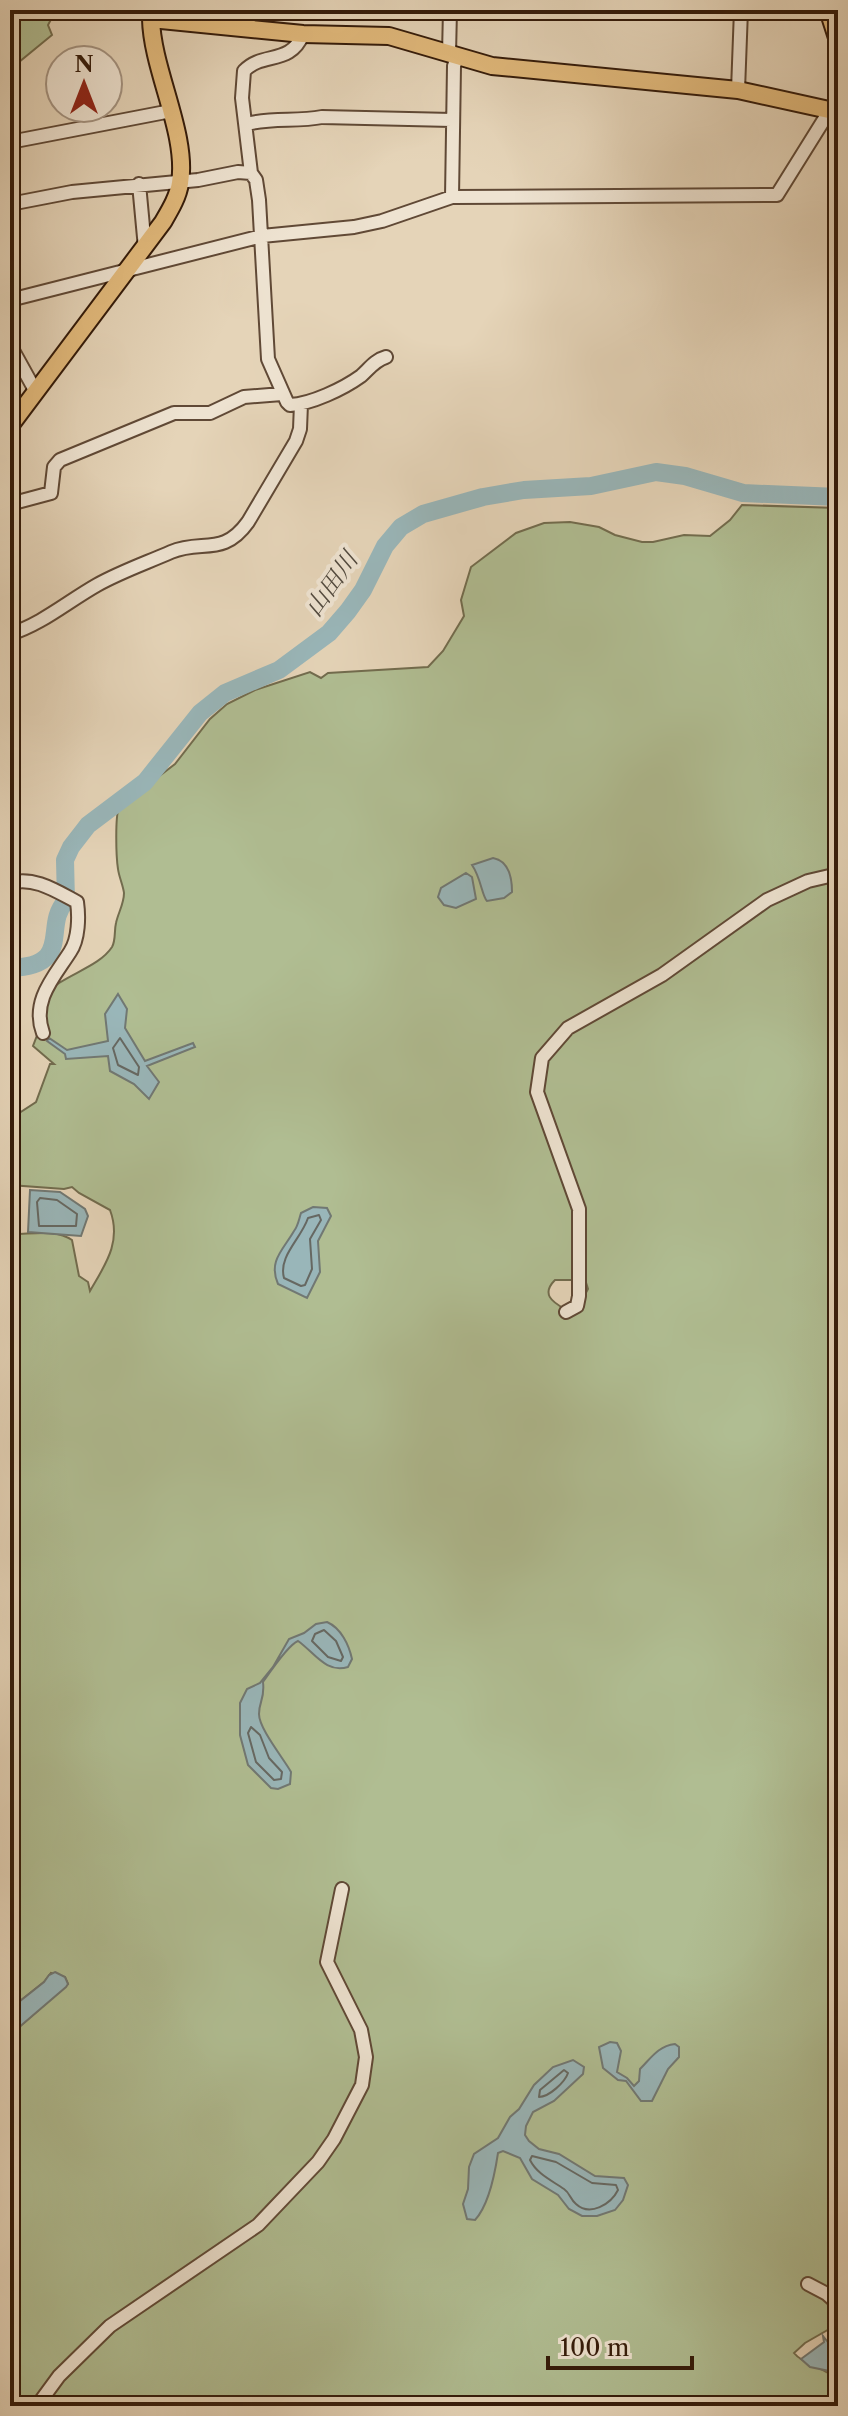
<svg xmlns="http://www.w3.org/2000/svg" width="848" height="2416" font-family="'Libre Caslon Text','Noto Serif JP',serif">
<rect width="100%" height="100%" fill="#e5d4b8"/>
<filter id="stains"><feTurbulence type="fractalNoise" baseFrequency=".0025" numOctaves="4"/><feColorMatrix values="0 0 0 0 .2 0 0 0 0 .09 0 0 0 0 .02 0 0 0 .5 -.17"/></filter>
<radialGradient id="worn" r=".72"><stop offset=".6" stop-color="#630" stop-opacity="0"/><stop offset="1" stop-color="#630" stop-opacity=".3"/></radialGradient>
<path fill="#b0bd92" stroke="#726c4e" stroke-width="2" d="M10,10H56L48,25L52,35L19,62L10,64Z
M742,505L838,508V872C818,878 799,881 780,890C732,913 694,952 649,979C619,998 572,1014 551,1041C542,1051 535,1065 534,1079C531,1117 559,1154 571,1189C580,1218 577,1249 577,1280H555C541,1294 552,1302 565,1309V1314L572,1313L579,1306L588,1289L582,1270L580,1207L574,1184L540,1095V1074L547,1059L561,1040L585,1021L663,976L768,902L808,884L838,876V2300L813,2285L811,2289L836,2306L838,2324L805,2343L794,2353C804,2366 831,2369 834,2380C836,2388 833,2398 834,2406H10V2035L68,1984L65,1977L51,1973L44,1982L10,2009V1962L15,1954L17,1941L10,1937V1234C28,1235 55,1228 72,1240L79,1276L88,1282L90,1291C105,1265 122,1242 110,1210L79,1193L72,1187L64,1189L10,1185V1119L36,1102L50,1064H54L33,1046L38,1033L44,1030C22,979 92,978 112,947C116,940 114,931 116,923C118,913 124,904 124,893C123,885 119,877 118,869C116,856 115,817 119,807L175,764L210,719L227,704L255,690L310,672L321,678L328,673L428,667L443,651L464,616L461,600L471,567L516,533L544,523L570,522L599,527L615,535L642,542H653L684,535L710,536L730,520Z"/>
<path fill="#99b6b9" stroke="#717873" stroke-width="2" d="M493,858C509,861 512,878 512,892L504,898L487,901C482,896 481,878 472,865Z
M466,873L472,877L476,899L456,908L444,905L438,897L441,888Z
M118,994L127,1009L125,1028L145,1061L193,1043L195,1047L147,1066L159,1082L149,1099L134,1084L110,1071L108,1056L66,1059L65,1054L47,1041L49,1038L67,1050L108,1041L105,1014Z
M30,1190L60,1192L85,1209L88,1216L81,1236L28,1232Z
M313,1207L327,1208L331,1216L318,1241L320,1272L307,1298L278,1284C268,1261 283,1250 294,1231C298,1226 299,1219 301,1213Z
M327,1622C341,1628 349,1645 352,1659L348,1667C326,1674 314,1652 298,1641C288,1645 270,1672 263,1682C265,1699 259,1701 259,1714C259,1729 284,1759 291,1772L290,1784L278,1789L271,1788L248,1765L240,1735V1703L247,1689L260,1683L273,1667L289,1639L304,1633L316,1624Z
M55,1972L65,1977L68,1984L66,1987L10,2035V2009L44,1982L49,1975Z
M610,2042L617,2043L621,2051L617,2072L627,2078L634,2086L639,2081L640,2069C651,2058 658,2046 675,2044L679,2047V2057L668,2069L652,2101H641L626,2081L618,2080L603,2068L599,2047Z
M573,2060L584,2067L583,2074L554,2101L533,2112L526,2126L525,2135L529,2141L539,2149L559,2154L595,2176L624,2178L628,2185L623,2200L615,2210L597,2216H582L569,2209L558,2195L532,2179L520,2158L503,2151L498,2153C495,2173 489,2205 475,2220L467,2219L463,2204L468,2189L469,2167L474,2154L498,2138L510,2117L519,2109L534,2085L553,2067Z
M823,2336L827,2341L834,2336L838,2341V2406H834L835,2381L829,2371L810,2367L801,2359L824,2342Z"/>
<g fill="none" stroke-linecap="round" stroke-linejoin="round">
<path stroke="#666862" stroke-width="2" d="M120,1038L139,1067L138,1075L118,1065L113,1048Z
M40,1198L57,1200L77,1214L76,1226H39L37,1202Z
M319,1215L321,1220L310,1239L312,1269L305,1285L301,1286L284,1278C278,1256 301,1239 308,1218Z
M324,1630L336,1641L343,1657L341,1661L328,1657L312,1641L315,1634Z
M251,1727L260,1735L269,1758L282,1772L281,1779L274,1780L256,1762L248,1733Z
M564,2070L568,2073C565,2082 549,2097 539,2097L540,2090Z
M532,2156L556,2162L592,2183L616,2185L618,2190C611,2204 590,2217 576,2204C570,2199 570,2193 564,2189C551,2180 537,2174 530,2160Z"/>
<path stroke="#717873" stroke-width="3" d="M10,33L18,27L13,10"/>
<path stroke="#99b6b9" stroke-width="18" d="M10,968C75,966 42,926 66,901L65,860L71,847L88,825L145,782L200,713L225,693L279,670L329,633L348,611L363,590L385,546L401,527L423,514L483,497L524,490L591,486L656,472L685,476L743,493L838,497"/>
<defs>
<path id="minor" d="M449,54L450,10
M738,90L741,10
M247,124C272,117 296,122 322,117L452,120
M10,142L171,111
M251,173L242,98L244,71C263,51 290,66 303,34
M139,184L145,248
M452,197L454,66L457,57
M10,204L72,192L198,180L238,172L251,173L256,180L259,200L268,359L287,402L290,405C311,404 343,389 361,376C369,369 375,360 386,357
M10,300L262,236L354,227L382,221L452,197L777,195L830,110
M10,345L36,392
M10,504L51,493L54,467L60,460L174,413H210L244,397L282,394
M10,634C42,624 67,602 97,585C120,572 146,563 171,552C202,539 223,557 248,522L296,441L300,429L301,404
M10,883C34,876 56,891 77,902C79,916 79,939 70,952C54,977 31,1001 43,1033
M566,1312L577,1306L579,1296V1209L537,1092L542,1058L568,1028L662,975L767,900L808,881L838,874
M808,2284L827,2294L838,2304
M37,2406L59,2376L110,2326L258,2225L318,2162L334,2139L362,2085L366,2057L361,2030L327,1962L342,1889"/>
<path id="major" d="M828,10L838,41
M10,426L163,222C170,210 178,197 180,183C188,134 152,70 151,19L303,34L389,36L492,66L738,90L838,112"/>
</defs>
<use href="#minor" stroke="#604936" stroke-width="16"/>
<use href="#major" stroke="#341b0a" stroke-width="20"/>
<use href="#minor" stroke="#eee3d1" stroke-width="12"/>
<use href="#major" stroke="#e2ba7c" stroke-width="16"/>
</g>
<g text-anchor="middle" dominant-baseline="central" stroke-width="8" stroke-linejoin="round" paint-order="stroke">
<g font-size="24" font-style="italic" fill="#524a3f" stroke="#eee3d1">
<text transform="translate(331 584) rotate(-55)">山田川</text>
</g>
</g>
<rect width="848" height="2416" fill="none" stroke="#e5d4b8" stroke-width="40"/>
<rect x="12" y="12" width="824" height="2392" fill="none" stroke="#341b0a" stroke-width="4"/>
<rect x="20" y="20" width="808" height="2376" fill="none" stroke="#341b0a" stroke-width="2"/>
<g transform="translate(84 84)"><circle r="38" fill="#eee3d1" stroke="#a49381" stroke-width="2"/>
<path d="M0-6L14 30L0 20L-14 30Z" fill="#8f2418"/>
<text y="-12" font-size="22" font-weight="bold" text-anchor="middle" fill="#341b0a">N</text>
</g>
<path d="M548 2356v12h144v-12" fill="none" stroke="#341b0a" stroke-width="4"/>
<text x="560" y="2356" font-size="24" fill="#341b0a" stroke="#eee3d1" stroke-width="6" paint-order="stroke">100 m</text>
<rect width="100%" height="100%" filter="url(#stains)"/>
<rect width="100%" height="100%" fill="url(#worn)"/>
</svg>
